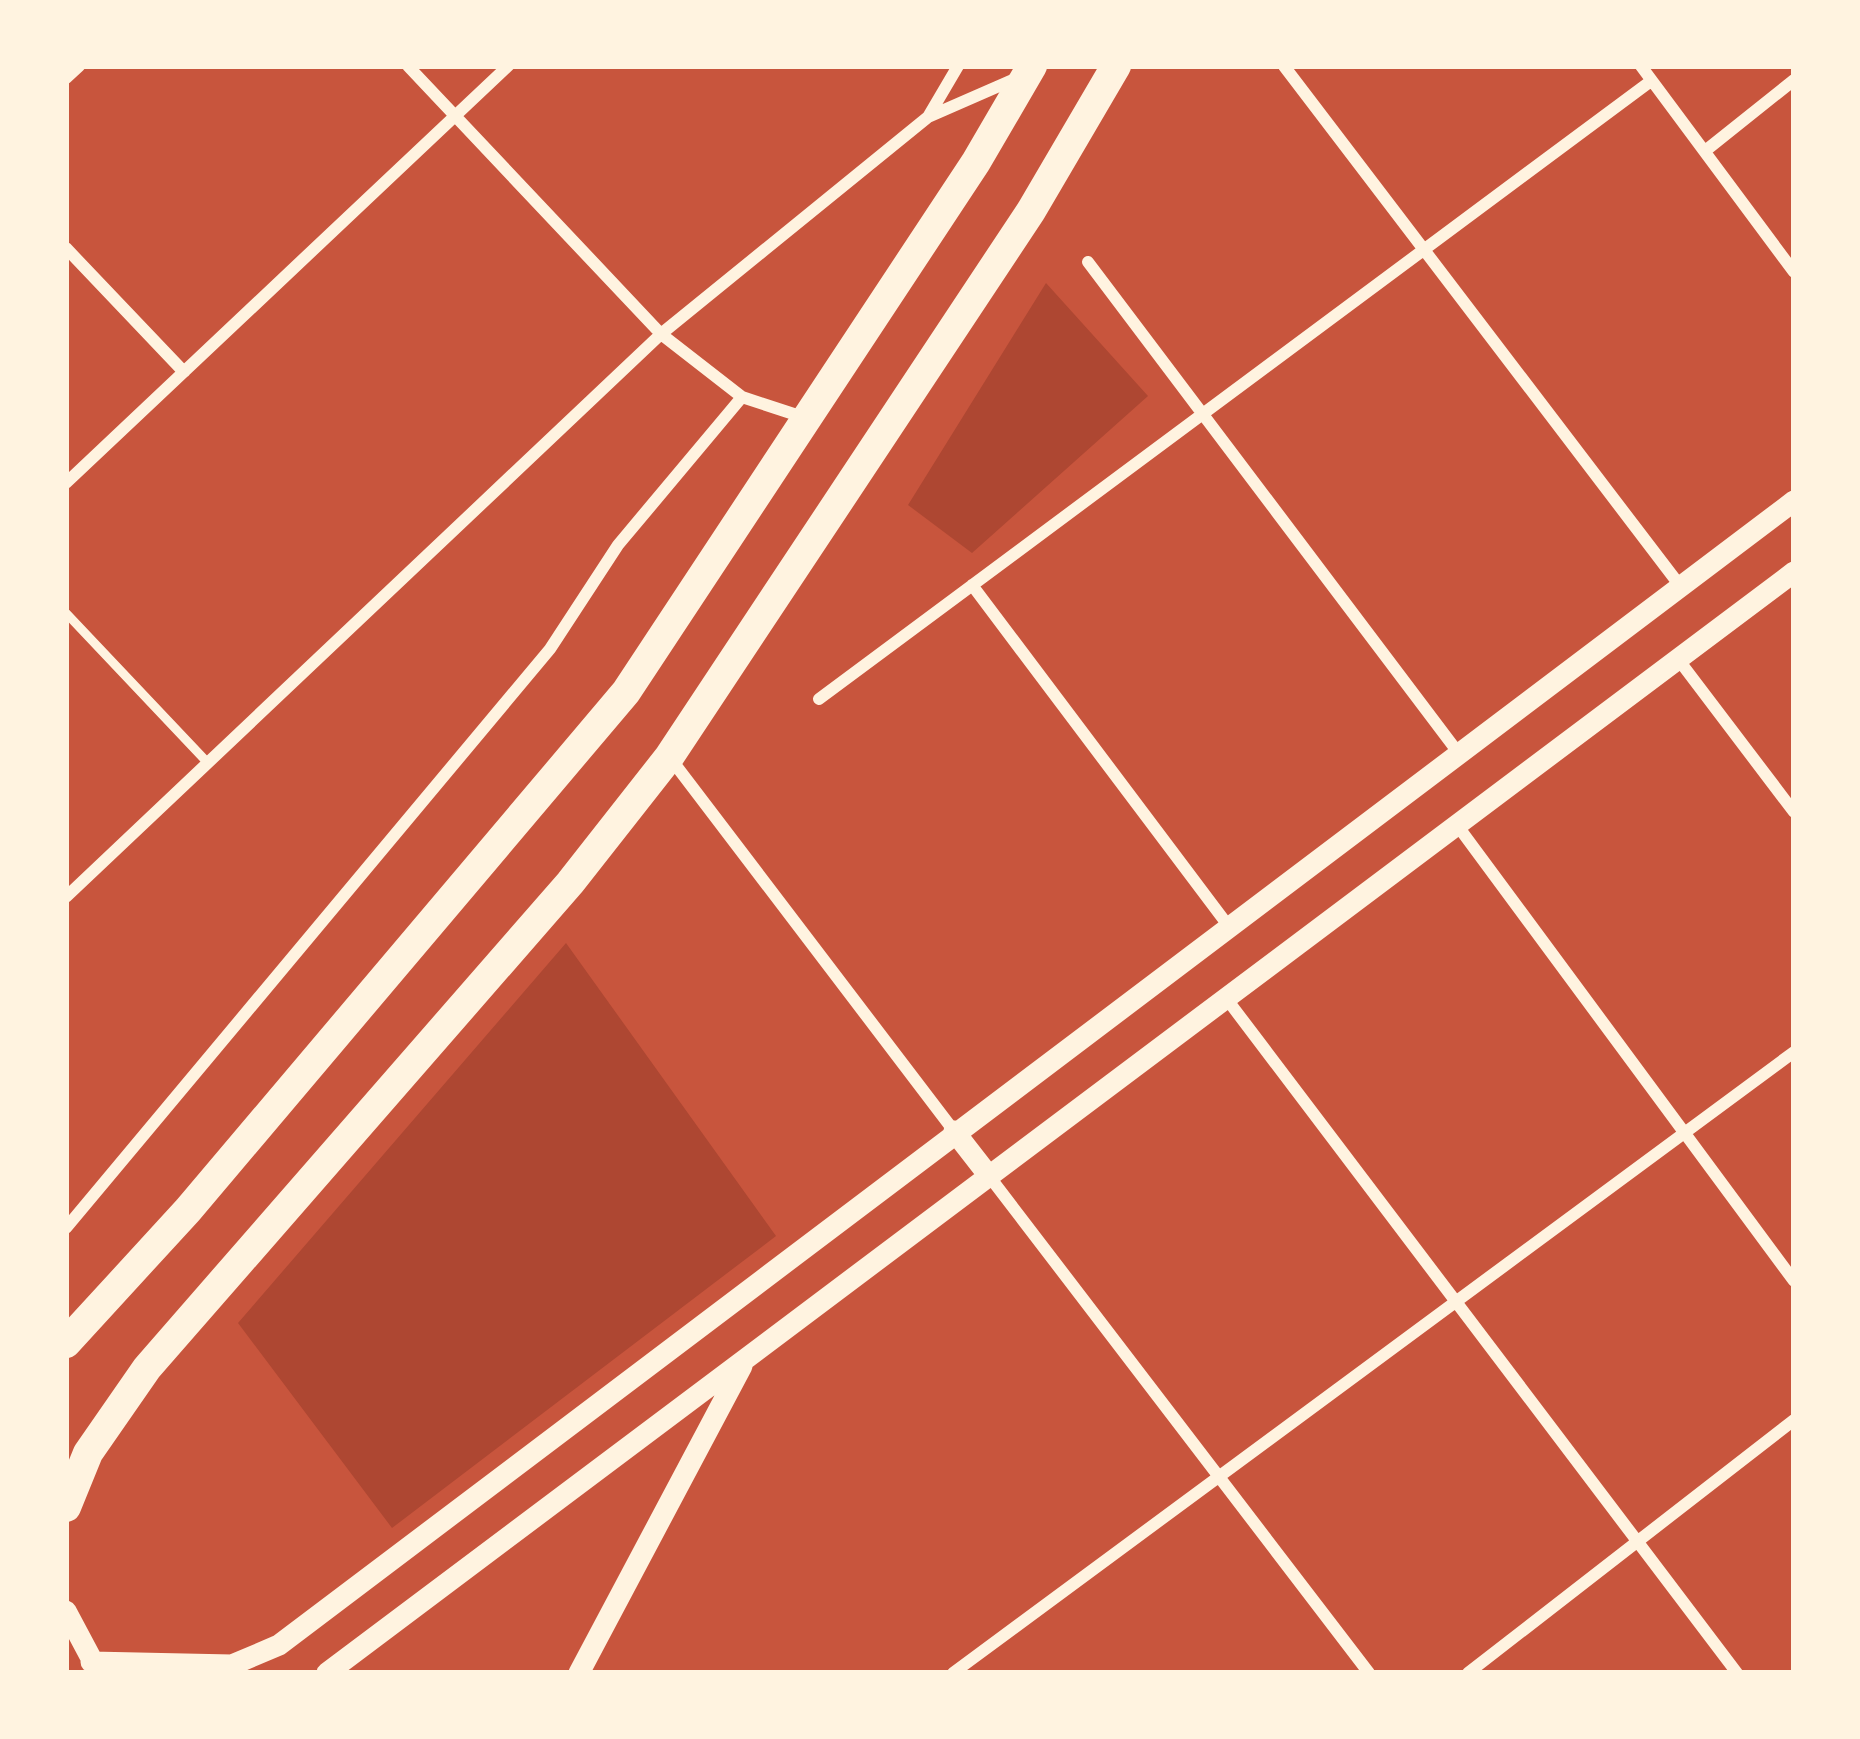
<svg xmlns="http://www.w3.org/2000/svg" width="1860" height="1739" font-family="'Archivo Narrow',sans-serif">
<rect width="100%" height="100%" fill="#c8553d"/>
<path fill="#ae4732" d="M1046,283L1148,396L972,553L908,505Z
M566,943L776,1236L392,1528L238,1323Z"/>
<g fill="none" stroke-linecap="round" stroke-linejoin="round">
<path stroke="#fff3e0" stroke-width="9" d="M66,613L208,763"/>
<path stroke="#fff3e0" stroke-width="12" d="M408,66L661,334L742,397L806,418
M1284,66L1681,587
M1641,66L1794,272
M66,78L79,66
M928,117L958,66
M1705,151L1794,80
M66,248L184,372
M1088,262L1460,755
M66,483L508,66
M972,585L1230,928
M1678,659L1794,812
M819,699L1651,81
M671,759L954,1131
M1457,825L1794,1281
M66,897L661,334L928,117L1015,79
M1226,998L1737,1673
M989,1176L1369,1673
M66,1228L550,649L618,545L742,397
M953,1673L1794,1052
M1468,1673L1794,1420"/>
<path stroke="#fff3e0" stroke-width="21" d="M954,1131L989,1176
M66,1611L99,1673
M91,1662L232,1665L279,1645L1794,501
M327,1673L1794,572
M579,1673L742,1366"/>
<path stroke="#fff3e0" stroke-width="30" d="M66,1343L188,1210L626,692L976,162L1032,66
M66,1507L88,1453L147,1368L570,883L669,757L1031,211L1116,66"/>
</g>
<rect width="1860" height="1739" fill="none" stroke="#fff3e0" stroke-width="138"/>
</svg>
